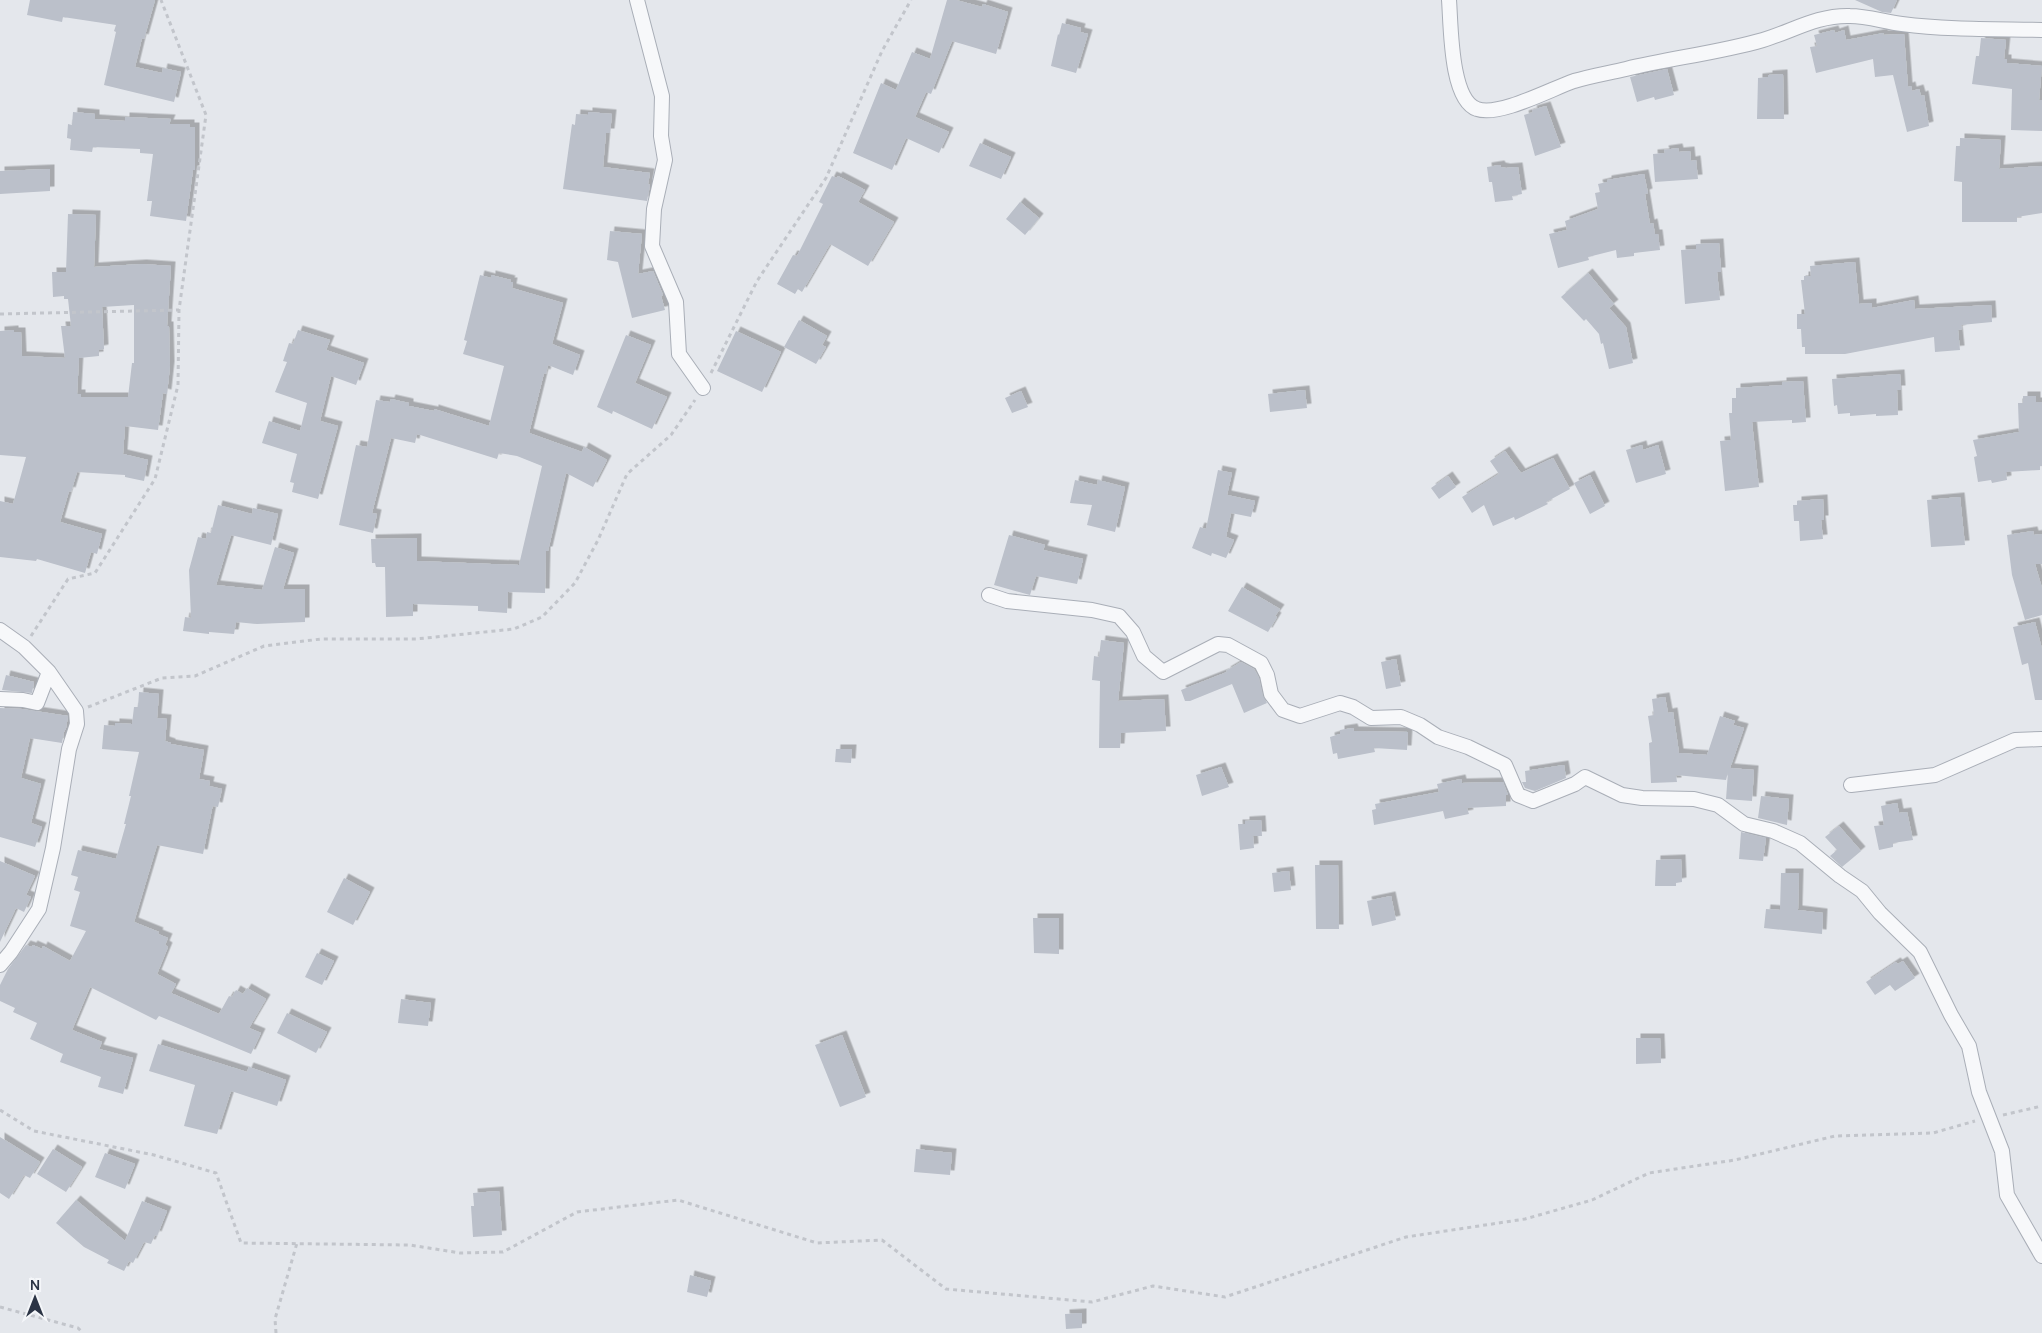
<svg xmlns="http://www.w3.org/2000/svg" width="2042" height="1333" font-family="Manrope,sans-serif">
<defs>
<filter id="shadow"><feDropShadow dx="4.5" dy="-4.5" stdDeviation="0" flood-color="#0004"/></filter>
</defs>
<rect width="100%" height="100%" fill="#e4e7ec"/>
<path fill="#bbc0ca" fill-rule="evenodd" filter="url(#shadow)" d="M30,0H155L144,39L142,38L135,67L162,73L163,68L181,72L174,102L104,85L116,32L114,31L116,25L63,17L62,22L27,15Z
M947,0H956L982,7L983,4L1008,12L996,54L952,41L931,94L926,92L915,117L949,132L939,153L906,138L892,170L853,153L881,83L896,90L912,52L930,59Z
M1855,0H1897L1891,13L1882,12Z
M1062,23L1081,28L1080,32L1088,34L1076,73L1051,66L1058,34L1059,35Z
M1834,30L1835,33L1844,30L1846,40L1884,33L1883,35L1904,34L1908,87L1911,86L1912,91L1919,89L1921,96L1924,95L1929,126L1907,132L1893,75L1875,77L1873,59L1816,73L1810,47L1817,46L1814,35Z
M1981,38L2006,40L2004,59H2007V63L2042,66L2039,100H2042V131L2011,130L2012,89L1972,84L1976,56H1979Z
M1667,69L1674,95L1655,100L1654,97L1637,102L1630,77Z
M1783,74L1784,119H1757L1758,78L1768,77V75Z
M1546,106L1561,147L1535,156L1524,115L1533,112L1532,110Z
M73,112L95,114V119L125,121V117L171,119L169,124H190V127H195V170H193L186,221L150,216L152,201H147L153,154L140,153V149L93,147L92,152L70,150L71,139L67,138L68,124L72,125Z
M588,112L612,114L610,133H606L603,167L650,173L648,184L650,185L647,201L563,189L572,124L575,125L576,114L588,115Z
M1960,138L2001,140L1999,169L2042,166V213L2017,217V222H1962V182L1954,181L1956,146H1960Z
M980,143L1011,157L1001,179L969,166Z
M1678,148L1679,152L1690,151L1691,161L1696,160L1698,179L1655,182L1653,154L1665,153L1664,150Z
M1500,165L1501,167L1506,168L1518,167L1522,194L1512,196L1513,200L1495,202L1492,182H1489L1487,167Z
M50,169V191L0,194V171Z
M1644,174L1648,193L1645,194L1650,224L1653,223L1655,234H1658L1660,250L1634,253V256L1617,258L1616,250L1588,257L1589,260L1558,268L1549,234L1567,230L1565,221L1598,209L1595,193L1600,192L1598,184L1607,182V180Z
M832,176L837,178L838,176L865,190L858,202L894,222L868,266L830,244L802,292L798,289L795,294L777,284L793,255L797,256L823,204L819,202Z
M1020,202L1039,218L1025,235L1006,219Z
M68,214L96,215L94,267L142,264L171,266L167,326H169L170,366L167,394L163,393L158,430L125,426L123,454L148,460L144,481L125,477V475L77,472L71,492L69,491L60,522L102,534L97,554L91,552L85,573L37,559L36,561L0,557V501L13,504L26,457L0,455V331L14,330V332H21L22,356L65,358L61,326H71L68,299H64V296L53,297L52,272H66ZM134,305V363H132L128,397H81V394H77L79,358L99,356V350L104,349L102,307Z
M610,231L642,234L638,274L653,271L663,295L661,296L665,310L632,318L618,262L607,260Z
M1719,243L1721,272H1717L1720,300L1685,304L1681,250L1696,249V244Z
M1855,262L1859,304L1872,303V308L1914,300L1915,309L1991,305L1992,322L1961,325L1962,329L1958,330L1960,350L1935,352L1934,337L1845,354H1805V347H1802L1801,329H1797V314H1805L1801,280H1804V276H1811L1810,266Z
M1588,273L1614,304L1609,308L1626,327L1633,363L1609,369L1603,343L1601,344L1599,334L1586,319L1584,321L1561,297Z
M480,275L491,278V275L511,280L510,282H513L512,288L563,303L552,344L580,355L573,375L548,365L546,374L544,373L529,433L582,452L584,447L607,460L593,487L566,473L548,551H546L545,593L508,592L507,613L478,611V606L413,604V616L386,617L385,567H376L375,563H372L371,539L417,538V561L519,565L542,466L517,456L499,453L497,459L417,434L415,443L391,438L372,513L377,514L373,533L339,525L356,445L367,447L376,400L390,402L391,399L409,403V406L434,411V409L489,426L504,366L463,354L467,341L464,340Z
M799,320L827,336L822,345L826,347L816,364L784,347Z
M298,330L330,340L326,350L364,363L356,385L331,376L320,421L338,426L318,499L292,492L294,483L290,482L297,454L262,443L269,421L300,431L307,403L275,392L287,362L283,361L289,343L293,344Z
M736,331L781,352L762,392L717,371Z
M626,335L651,345L635,383L667,397L652,429L613,411L612,414L597,407Z
M1900,374L1901,390H1897L1898,415L1876,416V414L1850,416V413L1838,414L1837,405L1834,406L1832,379Z
M1803,381L1806,422L1792,423V420L1752,422L1759,487L1725,491L1720,441L1731,440L1729,413H1732V398H1736V388L1782,385V382Z
M1305,390L1307,408L1270,412L1268,394Z
M1021,391L1028,407L1012,413L1005,398Z
M2023,396H2036V402H2042V466H2040V470L2006,472L2007,480L1992,483L1991,480L1978,482L1974,457L1977,456L1973,440L2019,432L2018,403H2023Z
M1642,445L1643,450L1658,445L1666,474L1636,483L1626,450Z
M1505,451L1521,473L1553,458L1570,489L1546,502L1548,504L1515,520L1514,517L1493,526L1484,505L1472,513L1462,497L1499,474L1490,461Z
M1218,470L1232,473L1227,495L1255,501L1251,517L1231,513L1226,537L1234,540L1226,558L1212,553L1211,556L1192,548L1200,527L1206,529Z
M1590,475L1605,506L1590,514L1574,483Z
M1448,476L1456,487L1439,499L1431,488Z
M1075,480L1097,485L1098,480L1125,487L1115,532L1087,525L1092,505L1070,503Z
M1960,497L1965,545L1931,547L1927,500Z
M1823,499L1824,520H1821L1823,539L1800,541L1799,521H1794L1793,505H1797V501Z
M218,505L252,514L253,508L278,514L271,545L231,535L216,585L262,590L275,547L294,553L283,589H305V622L257,624L236,622L234,634L209,632V634L183,631L185,617L191,618L189,570L198,537L206,539L207,532L211,533Z
M2033,531L2034,535L2042,534V564H2035L2042,588V615L2025,620L2012,575L2007,535Z
M1009,535L1045,545L1043,550L1083,559L1077,584L1036,576L1030,595L994,585Z
M1242,587L1280,609L1275,616L1277,617L1268,632L1228,611Z
M2035,622L2042,649V700H2035L2028,663L2022,665L2013,627Z
M1101,640L1124,643L1118,701L1164,699L1166,731L1121,733L1120,748H1099L1100,681L1092,680L1094,656L1099,657Z
M1396,659L1401,686L1386,689L1381,662Z
M1241,662L1254,669L1259,678L1263,696L1267,703L1244,713L1232,684L1190,701H1185L1181,690L1227,672L1226,671Z
M6,675L34,682L32,693L2,690Z
M139,692L159,694L157,718L167,719L165,741L171,743V744L204,750L199,779L210,781L209,786L222,789L218,807L213,806L212,809L203,854L157,845L134,922L159,932L158,934L168,938L165,945L168,947L157,974L176,984L171,993L219,1014L229,996L232,997L236,990L243,994L247,988L266,999L249,1028L261,1033L251,1054L159,1016L156,1020L90,987L72,1030L102,1042L99,1049L133,1058L123,1094L98,1087L101,1077L60,1062L63,1054L30,1039L37,1023L13,1012L15,1008L0,1001V985L8,969L26,945L32,947L33,945L42,949L43,946L70,961L86,931L70,926L80,892L74,890L78,877L71,875L78,850L116,859L126,824H124L131,796H129L139,752L102,749L104,725L115,726V723L132,724L134,707H138Z
M1665,697L1668,713L1673,712L1679,753L1707,755L1720,716L1735,721L1733,725L1744,728L1730,768L1754,770L1752,801L1726,799L1728,772L1726,780L1676,775L1677,782L1651,783L1649,743L1652,742L1648,716L1654,715L1652,699Z
M0,708L22,709L68,716L66,728L64,732L62,743L30,738L21,778L41,784L31,823L42,827L35,847L0,837Z
M1353,728L1354,731L1408,732L1407,750L1374,748L1375,752L1338,759L1337,753L1333,754L1330,737L1340,734V730Z
M836,749H852L851,763L835,762Z
M1564,765L1566,778L1535,791L1525,788L1522,782H1526L1525,771Z
M1221,767L1229,787L1202,796L1196,775Z
M1461,779L1462,783L1503,782L1508,795H1506V806L1467,808L1469,814L1445,819L1443,811L1374,825L1372,810L1376,809L1375,804L1439,792L1437,784Z
M1761,796L1789,799L1787,825L1758,818Z
M1897,803L1899,813L1907,812L1913,840L1893,843V847L1879,850L1874,826L1884,825L1881,806Z
M1261,820L1262,836H1253L1254,848L1240,850L1238,824H1245V821Z
M1839,826L1861,851L1842,867L1830,856L1837,850L1825,837Z
M1741,832L1766,838L1763,861L1739,859Z
M1681,859L1682,882L1676,883V886H1655L1656,860Z
M0,861L35,876L26,895L31,897L24,912L16,908L0,942Z
M1315,865H1338L1339,929H1316Z
M1289,871L1291,890L1274,892L1272,873Z
M1781,873H1799L1798,910L1823,913L1822,934L1764,928L1766,909L1780,910Z
M344,878L370,892L353,925L327,912Z
M1391,896L1396,920L1372,926L1367,901Z
M1033,918H1059V954L1034,953Z
M317,953L334,961L322,985L305,977Z
M1903,961L1915,978L1895,991L1890,985L1875,995L1866,982L1896,962L1898,964Z
M401,999L431,1003L428,1026L398,1023Z
M287,1013L327,1032L316,1053L277,1033Z
M842,1035L866,1097L840,1107L815,1045Z
M1636,1038H1660L1661,1063L1636,1064Z
M158,1044L247,1072L249,1067L286,1080L277,1106L231,1091L217,1134L184,1126L195,1085L149,1071Z
M0,1137L40,1162L30,1178L24,1175L9,1199L0,1193Z
M53,1149L82,1167L66,1192L37,1174Z
M916,1149L952,1153L950,1175L914,1172Z
M105,1153L135,1164L125,1189L95,1177Z
M499,1191L502,1235L473,1237L471,1206H474L473,1193Z
M76,1200L125,1241L142,1201L167,1211L157,1236L155,1235L151,1244L144,1242L133,1263L129,1261L124,1271L107,1263L109,1260L84,1247L56,1223Z
M690,1275L711,1281L707,1297L687,1292Z
M1082,1313V1328L1066,1329L1065,1314Z"/>
<g fill="none" stroke-linecap="round" stroke-linejoin="round">
<defs>
<path id="minor" d="M637,0L662,96L661,136L665,160L654,209L652,246L676,302L679,354L703,388
M1449,0C1451,24 1450,100 1477,109C1499,117 1551,89 1574,81C1591,76 1609,73 1626,69C1671,58 1718,53 1763,40C1793,31 1817,15 1850,16C1867,16 1885,22 1902,24C1948,30 1995,29 2042,30
M989,595L1007,601L1092,610L1119,616L1133,632L1144,656L1163,672L1218,644L1228,645L1261,663L1267,675L1271,694L1283,710L1300,716L1340,703L1353,707L1371,718L1401,717L1420,725L1438,737L1468,747L1505,765L1518,795L1533,801L1575,784L1585,777L1622,795L1642,798L1694,799L1718,805L1744,824L1773,831L1800,843L1840,876L1862,891L1880,913L1920,952L1951,1015L1969,1046L1979,1092L2002,1151L2007,1195L2042,1256
M0,630L24,647L49,672L76,711L77,724L69,749L53,848L39,909L11,952L0,965
M0,699L23,700L37,703L49,672
M1851,785L1935,775L2015,740L2042,739"/>
</defs>
<use href="#minor" stroke="#a9aeb7" stroke-width="16"/>
<path stroke="#c2c5cb" stroke-width="3" stroke-dasharray="4 4" stroke-linecap="butt" d="M0,314L179,310
M711,373L757,281L826,178L882,51L911,0
M31,636L68,579L95,573L155,479L178,385L179,310L206,115L161,0
M88,707L162,678L195,676L264,646L321,639H416L514,629L542,617L575,583L598,540L627,474L671,435L695,400
M0,1110L34,1131L154,1155L216,1173L241,1243L410,1245L460,1253L503,1252L577,1212L678,1200L817,1243L882,1240L946,1289L1092,1302L1153,1286L1225,1297L1406,1237L1525,1219L1592,1200L1649,1173L1735,1160L1835,1136L1933,1133L1975,1121
M2003,1115L2042,1106
M0,1307L78,1328L83,1333
M276,1333L275,1319L297,1243"/>
<use href="#minor" stroke="#f7f8fa" stroke-width="14"/>
</g>
<g transform="translate(35 1298)" stroke="#f4f6f9" stroke-width="4" paint-order="stroke">
<path d="M0-4L9 19L0 12L-9 19Z" fill="#2b3445"/>
<text y="-8" font-size="14" font-weight="bold" text-anchor="middle" fill="#2b3445">N</text>
</g>
</svg>
